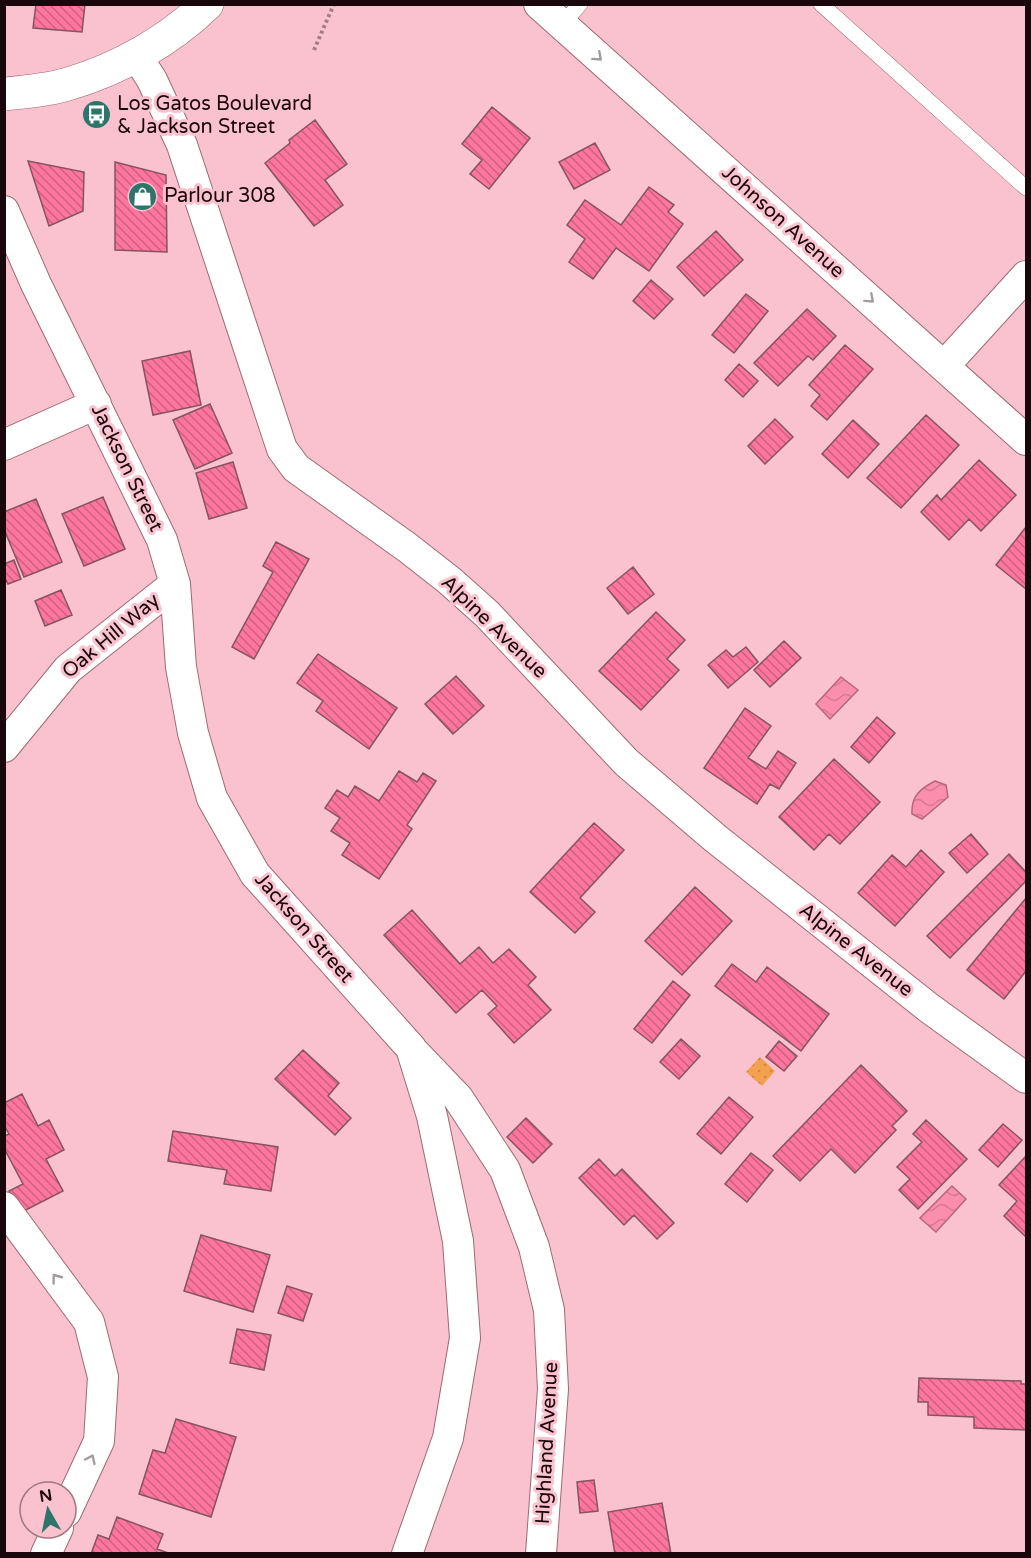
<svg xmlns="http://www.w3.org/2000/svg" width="1031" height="1558" font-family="'Varela Round',sans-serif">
<defs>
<pattern id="park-dots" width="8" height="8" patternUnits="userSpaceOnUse" patternTransform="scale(1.5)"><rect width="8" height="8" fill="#f3a14f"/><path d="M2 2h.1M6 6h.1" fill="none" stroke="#d08944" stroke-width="1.8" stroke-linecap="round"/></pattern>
<pattern id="water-waves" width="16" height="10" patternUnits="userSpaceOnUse" patternTransform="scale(1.5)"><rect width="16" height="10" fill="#fb8eac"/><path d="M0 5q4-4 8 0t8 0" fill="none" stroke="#d77993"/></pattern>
<pattern id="building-back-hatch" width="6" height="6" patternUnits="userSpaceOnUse" patternTransform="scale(1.5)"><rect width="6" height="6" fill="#fe76a0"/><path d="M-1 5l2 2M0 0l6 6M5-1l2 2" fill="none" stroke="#cd5f81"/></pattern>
</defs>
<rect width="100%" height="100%" fill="#fac1ce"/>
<path fill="url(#park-dots)" d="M760,1057L775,1071L762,1086L746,1072Z"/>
<path fill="url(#water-waves)" stroke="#b7667c" stroke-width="1.5" d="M841,677L858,690L830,719L816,704Z
M935,781L946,785L948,797L922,819L912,814C911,796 920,789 935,781Z
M952,1186L966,1199L936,1232L920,1218Z"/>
<path fill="url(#building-back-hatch)" stroke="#855461" stroke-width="1.5" d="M36,4H85L82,32L33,28Z
M492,107L530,138L489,189L470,174L482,160L462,144Z
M315,120L347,164L325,180L343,205L314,226L265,163L290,143L289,140Z
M595,143L610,170L574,189L559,162Z
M28,161L84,172L83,211L49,226Z
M115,162L166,175L167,252L115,250Z
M649,187L674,205L668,212L683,224L649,271L616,248L593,279L569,262L585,239L567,225L585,200L621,225Z
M716,231L743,260L704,296L677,267Z
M651,280L673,299L654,319L633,301Z
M746,294L768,311L734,353L712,335Z
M807,309L836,336L813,360L808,356L778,386L754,363Z
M845,345L873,369L827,420L811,406L820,395L809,385Z
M190,351L201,405L153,415L142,361Z
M739,364L758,381L743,397L725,380Z
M210,404L232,453L195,469L173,420Z
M926,415L959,445L901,508L867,478Z
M775,419L793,437L765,464L748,446Z
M853,420L879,444L848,478L822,454Z
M979,460L1016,495L981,531L969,519L949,540L921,512L937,495L941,500Z
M233,462L247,508L209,519L196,473Z
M103,497L125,549L84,566L62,514Z
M36,499L62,562L24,577L4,529V512Z
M1026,527V589L996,565Z
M276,542L309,559L254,659L232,647L273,572L263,566Z
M14,560L21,579L8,584L4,576V564Z
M633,567L654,594L628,614L607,588Z
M61,590L72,615L45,626L35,601Z
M656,612L685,640L667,659L679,670L641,710L599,671Z
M784,641L801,658L770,687L754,670Z
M746,647L758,662L728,688L708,665L726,650L733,657Z
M318,654L397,708L369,749L316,711L323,701L297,683Z
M456,676L484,706L453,734L425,704Z
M745,708L771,726L748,758L766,769L778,751L796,763L779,789L770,784L757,804L704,768Z
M877,717L895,733L869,763L851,747Z
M834,759L880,802L840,844L829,834L814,850L779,817Z
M399,771L417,782L423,773L436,781L407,825L412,829L379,879L342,855L350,843L331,831L340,818L325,808L337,790L348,797L355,786L379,801Z
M594,823L624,850L580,898L595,912L575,933L530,892Z
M971,834L988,854L967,873L949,853Z
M921,850L944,872L895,926L858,893L892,855L906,867Z
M1009,854L1026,872V881L950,958L927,936Z
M695,887L732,921L682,975L645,941Z
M1026,898V971L1004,999L967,970Z
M412,910L460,964L479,947L493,963L509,949L536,977L528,985L551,1010L514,1043L488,1014L497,1006L482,990L456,1013L384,935Z
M732,964L756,982L767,967L829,1014L801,1051L715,986Z
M673,981L690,995L652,1043L634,1029Z
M681,1039L700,1056L679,1079L660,1062Z
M779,1041L797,1056L784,1071L766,1057Z
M303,1050L339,1083L328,1096L351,1118L335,1135L275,1079Z
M861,1065L907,1111L892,1126L896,1130L855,1173L831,1149L800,1181L773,1156Z
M22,1094L38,1126L49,1120L64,1150L46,1159L63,1191L20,1213L9,1191L23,1184L4,1148V1136L9,1134L4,1125V1103Z
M729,1097L753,1117L721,1154L697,1134Z
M526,1118L552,1144L533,1163L507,1137Z
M926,1120L967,1159L918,1209L899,1190L910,1179L897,1167L922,1142L913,1134Z
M1003,1124L1022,1140L998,1167L979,1150Z
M173,1131L278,1147L271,1191L224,1184L227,1170L168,1161Z
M751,1153L773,1170L747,1202L725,1184Z
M1026,1156V1237L1004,1216L1017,1201L999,1185Z
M599,1159L615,1176L622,1169L674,1223L657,1239L634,1215L624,1225L579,1178Z
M201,1235L270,1255L253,1312L184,1291Z
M287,1286L312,1294L303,1321L278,1313Z
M237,1329L271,1335L264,1370L230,1363Z
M919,1378L1021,1381V1384H1026V1430L974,1428V1417L928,1415V1402H918Z
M176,1419L236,1437L211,1517L139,1494L153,1450L165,1453Z
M594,1480L598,1511L580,1513L577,1482Z
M662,1503L671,1554H615L608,1512Z
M117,1517L163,1534L157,1549L171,1554H91L98,1535L109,1539Z"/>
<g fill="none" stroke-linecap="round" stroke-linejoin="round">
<defs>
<path id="lane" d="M821,4L1026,188
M562,25L580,4"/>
<path id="street" d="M539,4L1026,440
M136,55L152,80L182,145L282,449L296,468L408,548L450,581L487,614L626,762L715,838L929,1008L1026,1078
M4,211L36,284L162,540L175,584L181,667L193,733L212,798L255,874L411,1048L432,1116L458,1241L465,1338L448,1438L407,1554
M945,365L1026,276
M4,445L96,404
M4,747L68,669L175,584
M415,1053L458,1098L505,1170L534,1247L549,1310L553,1389L541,1554
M4,1207L89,1322L103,1377L99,1441L66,1512
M46,1554L58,1528"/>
<path id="secondary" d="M4,94C26,92 48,90 68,84C119,69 169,41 207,4"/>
</defs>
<use href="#lane" stroke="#9d6a77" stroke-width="16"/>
<use href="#street" stroke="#9d6a77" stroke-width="32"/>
<use href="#secondary" stroke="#9d6a77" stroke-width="34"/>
<path stroke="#a57b85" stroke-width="4" stroke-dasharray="3 3" stroke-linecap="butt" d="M314,50L334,4"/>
<use href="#lane" stroke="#fff" stroke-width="15"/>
<use href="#street" stroke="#fff" stroke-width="30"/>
<use href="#secondary" stroke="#fff" stroke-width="33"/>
</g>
<defs><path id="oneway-chevron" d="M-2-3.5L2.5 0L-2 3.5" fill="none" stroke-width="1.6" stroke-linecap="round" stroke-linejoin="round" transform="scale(1.5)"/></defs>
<g stroke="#a39c9e">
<use href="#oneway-chevron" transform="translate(598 57) rotate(42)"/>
<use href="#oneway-chevron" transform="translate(870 299) rotate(42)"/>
<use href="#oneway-chevron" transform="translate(56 1278) rotate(-127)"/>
<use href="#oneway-chevron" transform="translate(91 1459) rotate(-65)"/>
</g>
<defs>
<symbol id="bus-disc" viewBox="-11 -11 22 22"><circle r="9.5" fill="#2d746a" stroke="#fac1ce"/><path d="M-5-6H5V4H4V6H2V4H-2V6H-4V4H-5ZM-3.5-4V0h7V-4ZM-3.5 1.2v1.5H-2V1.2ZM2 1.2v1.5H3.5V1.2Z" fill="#fff"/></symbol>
<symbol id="shop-disc" viewBox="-11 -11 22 22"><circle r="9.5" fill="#2d746a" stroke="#fac1ce"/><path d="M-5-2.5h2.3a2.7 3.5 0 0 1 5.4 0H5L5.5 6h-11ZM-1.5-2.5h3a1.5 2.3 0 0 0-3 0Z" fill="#fff"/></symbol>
</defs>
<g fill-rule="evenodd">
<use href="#bus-disc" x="80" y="98" width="33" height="33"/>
<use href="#shop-disc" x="126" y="180" width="33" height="33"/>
</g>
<g text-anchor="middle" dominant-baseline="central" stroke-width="6" stroke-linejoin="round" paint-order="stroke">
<g font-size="20" fill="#19070c" stroke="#fac1ce" text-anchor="start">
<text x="117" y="104">Los Gatos Boulevard<tspan x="117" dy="23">&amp; Jackson Street</tspan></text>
<text x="164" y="196">Parlour 308</text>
</g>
<g font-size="20" fill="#19070c" stroke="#fac1ce">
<text transform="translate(783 222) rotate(42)">Johnson Avenue</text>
<text transform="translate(127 468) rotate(64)">Jackson Street</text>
<text transform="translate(494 627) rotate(44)">Alpine Avenue</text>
<text transform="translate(111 636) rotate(-40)">Oak Hill Way</text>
<text transform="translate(304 928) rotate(49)">Jackson Street</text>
<text transform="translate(856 950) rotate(38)">Alpine Avenue</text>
<text transform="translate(547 1443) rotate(-87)">Highland Avenue</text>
</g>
</g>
<rect width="1031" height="1558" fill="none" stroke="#19070c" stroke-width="12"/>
<g transform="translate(48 1510) rotate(351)"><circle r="28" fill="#fac1ce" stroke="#a07780" stroke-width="1.5"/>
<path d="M0-4.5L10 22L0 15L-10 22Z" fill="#2d746a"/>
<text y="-9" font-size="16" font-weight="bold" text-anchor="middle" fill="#19070c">N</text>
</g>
</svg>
